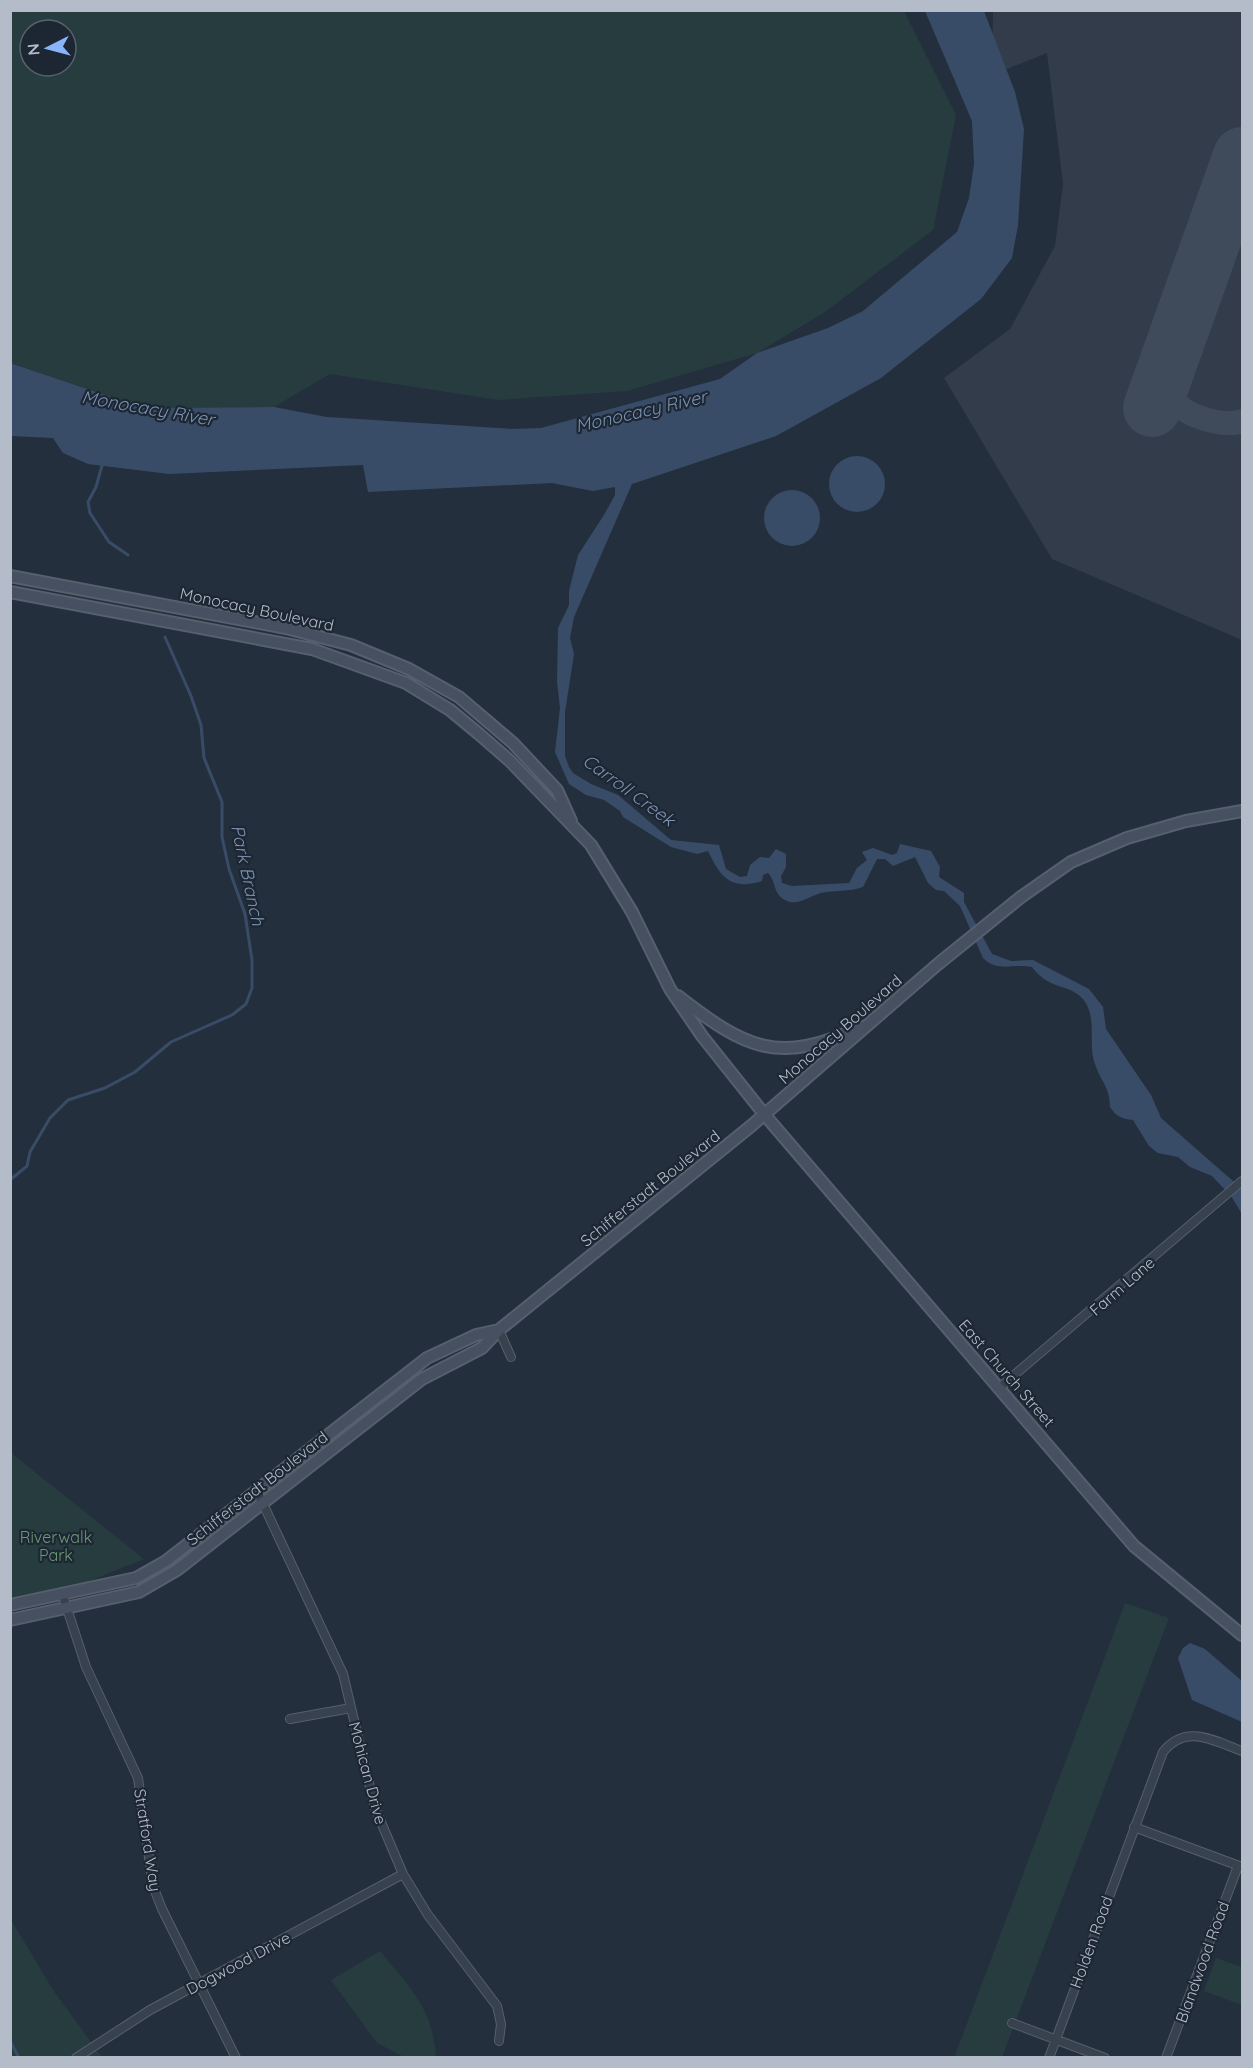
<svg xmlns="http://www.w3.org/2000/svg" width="1253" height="2068" font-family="Quicksand,sans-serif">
<rect width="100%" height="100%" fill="#242f3e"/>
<path fill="#323c4b" d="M993,11H1242V640L1052,559L944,378L1010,329L1055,246L1063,184L1047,53L992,75Z"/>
<path fill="#263c3f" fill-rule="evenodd" d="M11,11H904L956,115L933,230L825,312L757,353L627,391L499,400L330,374L274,407L144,408L11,363ZM30,30H66V66H30Z
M11,1453L144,1559L30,1605L11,1610Z
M1125,1603L1169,1618L1002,2057L954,2058Z
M10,1918L53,1990L102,2057H11Z
M380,1951C410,1988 433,2008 436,2057H404L377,2043L331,1980Z
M1216,1958L1242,1967V2005L1204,1991Z"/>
<path fill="#394c67" d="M925,11H984L1015,92L1024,129L1018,225L1012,258L981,299L881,378L776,436L632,484L574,617L570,638L574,654L565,712V756L569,767L573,773L591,784L618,795L671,840L719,845L726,869L740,877L747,876L750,865L760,857L769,858L776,849L786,854V867L781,876L782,883L792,886L849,883L857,868L867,860L862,852L873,848L892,855L897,853L900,844L931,851L940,867L939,877L964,893V902L992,954L1011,961L1033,960L1089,989L1103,1007L1106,1029L1151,1095L1161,1118L1242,1189V1214L1231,1196L1212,1176L1190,1167L1178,1157L1158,1153L1149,1146L1133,1120C1121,1119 1116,1116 1110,1107C1110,1087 1101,1082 1095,1064C1087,1043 1099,1015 1081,997C1066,983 1049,990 1032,967C1014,963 998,973 983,958L960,906L944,891L936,890L928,883L915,857L893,866L885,859H877L863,887C849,892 835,890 821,893C809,896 797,907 785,900C773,894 776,881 768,873L763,875L762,881C730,891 720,876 708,851L697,854L671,847L623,817L620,811L604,800L586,795L569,784L555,752L560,708L557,682L558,628L569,605V591L578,555L604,515L615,495V487L593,491L552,483L368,492L363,465L169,474L88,464L63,453L53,438L11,436L10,363L144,408L274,407L327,417L512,429L541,428L720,379L757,353L828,328L863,311L957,232L969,198L974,164L972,121Z
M829 484a28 28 0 1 1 56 0a28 28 0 1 1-56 0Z
M764 518a28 28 0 1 1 56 0a28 28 0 1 1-56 0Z
M1190,1643L1205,1649L1242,1681V1722L1192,1700L1178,1658L1183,1648Z"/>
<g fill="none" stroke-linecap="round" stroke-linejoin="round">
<path stroke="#394c67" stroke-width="3" d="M103,462L96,487L88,502L90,513L109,542L128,555
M10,1180L27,1166L30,1152L50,1118L68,1100L105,1088L135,1072L171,1042L232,1015L246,1004L252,988V960L245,914L229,869L222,837V802L204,758L201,725L191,696L165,637
M10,2041L19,2058"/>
<path stroke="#3f4a5a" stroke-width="24" d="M1164,376C1167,385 1170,395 1176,402C1187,417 1226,428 1242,421"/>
<path stroke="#3f4a5a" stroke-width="58" d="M1152,408L1242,156"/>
<defs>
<path id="street" d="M499,1330L511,1357
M999,1388L1242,1181
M256,1489L343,1674L375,1808L403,1874L428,1915L497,2006L501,2024L499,2041
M62,1593L86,1667L138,1778L153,1886L162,1909L236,2058
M290,1719L351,1708
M1134,1827L1242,1867
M1012,2023L1105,2058
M76,2058L150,2010L403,1874
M1049,2058L1163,1752C1186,1723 1214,1741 1242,1751
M1166,2058L1238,1866"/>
<path id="secondary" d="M10,576L286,628L351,645L409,669L459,697L513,743L557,790L571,821
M10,592L312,649L406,683L450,710L479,734L510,761L591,845L632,912L670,989L702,1036L764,1114L1134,1546L1242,1635
M678,996C745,1048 778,1066 860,1027
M10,1605L136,1578L166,1561L427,1358L476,1335L499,1330
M10,1620L139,1592L177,1570L422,1379L482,1348L499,1330L751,1126L938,964L1021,897L1071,862L1127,838L1186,821L1242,811"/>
</defs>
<use href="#street" stroke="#565f6c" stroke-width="10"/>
<use href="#secondary" stroke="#565f6c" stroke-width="14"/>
<use href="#street" stroke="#38414e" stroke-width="8"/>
<use href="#secondary" stroke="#465061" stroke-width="10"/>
</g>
<g text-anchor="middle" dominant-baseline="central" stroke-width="4.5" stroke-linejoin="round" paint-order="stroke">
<g font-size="16" fill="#b4bcc9" stroke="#1d2633">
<text transform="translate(257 609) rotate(12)">Monocacy Boulevard</text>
<text transform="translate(840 1029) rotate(-41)">Monocacy Boulevard</text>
<text transform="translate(650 1188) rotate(-39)">Schifferstadt Boulevard</text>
<text transform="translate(1122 1286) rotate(-41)">Farm Lane</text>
<text transform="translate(1007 1373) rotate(49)">East Church Street</text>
<text transform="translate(257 1488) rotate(-38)">Schifferstadt Boulevard</text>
<text transform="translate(368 1773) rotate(75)">Mohican Drive</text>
<text transform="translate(148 1840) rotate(81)">Stratford Way</text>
<text transform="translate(1091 1942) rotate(-70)">Holden Road</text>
<text transform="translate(1202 1962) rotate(-70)">Blandwood Road</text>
<text transform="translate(238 1963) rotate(-28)">Dogwood Drive</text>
</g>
<g font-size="16" fill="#6b9a76" stroke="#1d2633">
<text x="56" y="1537">Riverwalk<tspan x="56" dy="18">Park</tspan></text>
</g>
<g font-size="18" font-style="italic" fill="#7c92b1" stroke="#1d2633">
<text transform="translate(148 408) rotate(10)">Monocacy River</text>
<text transform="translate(641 411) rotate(-13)">Monocacy River</text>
<text transform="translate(629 790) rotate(36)">Carroll Creek</text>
<text transform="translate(248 875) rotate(78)">Park Branch</text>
</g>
</g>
<rect width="1253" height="2068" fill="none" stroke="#b4bcc9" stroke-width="24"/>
<g transform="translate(48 48) rotate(264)"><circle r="28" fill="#1d2633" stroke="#59626f" stroke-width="1.5"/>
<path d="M0-4.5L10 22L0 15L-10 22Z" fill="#8ab4f8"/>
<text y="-9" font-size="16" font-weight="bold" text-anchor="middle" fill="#b4bcc9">N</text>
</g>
</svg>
